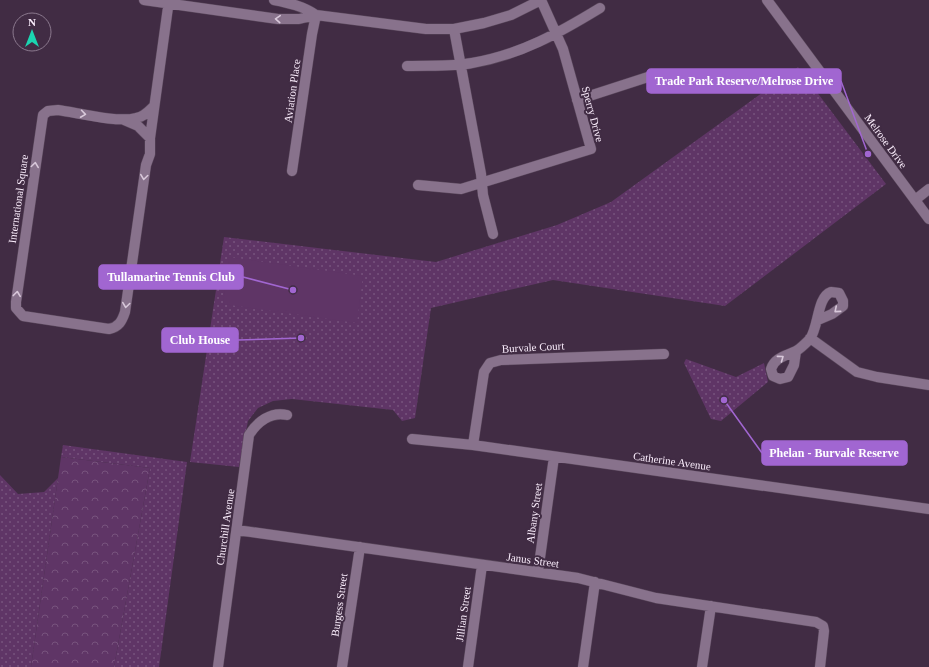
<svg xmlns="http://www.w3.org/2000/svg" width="929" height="667" font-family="'Times New Roman',serif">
<defs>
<pattern id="grass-dots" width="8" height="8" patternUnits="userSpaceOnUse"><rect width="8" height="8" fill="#5f3566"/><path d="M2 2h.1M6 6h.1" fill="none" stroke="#77537d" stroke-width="1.8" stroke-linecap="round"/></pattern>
<pattern id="forest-crowns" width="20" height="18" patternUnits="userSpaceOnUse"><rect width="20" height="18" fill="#5f3566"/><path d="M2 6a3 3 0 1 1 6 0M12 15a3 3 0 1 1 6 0" fill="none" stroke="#77537d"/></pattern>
</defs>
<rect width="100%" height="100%" fill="#412c44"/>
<path fill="url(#grass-dots)" d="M798,67L886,184L725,306L553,280L431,308L415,418L402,421L393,410L292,399L273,401L258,408L248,421L239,467L190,462L224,237L436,262L557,225L611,202Z
M686,359L736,377L764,363L768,382L721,421L711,419L684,363Z
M63,445L187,462L159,667H114L150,468L61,457Z
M0,475L18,494L44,492L58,478L31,667H0Z"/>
<path fill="url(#forest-crowns)" d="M61,457L150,468L114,667H31Z"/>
<path fill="#5f3566" d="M229,257L363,276L357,323L223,304Z"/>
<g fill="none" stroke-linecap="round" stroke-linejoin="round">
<defs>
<path id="street" d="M144,0L278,19H299L316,15L426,29H454L484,23L511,15L541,0
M274,0C289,3 303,6 316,15
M454,29L481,174L483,195L493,234
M407,66C428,65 451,67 472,63C520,55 559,33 600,8
M577,100L648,77
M154,106C149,111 144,117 136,118C117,123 79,113 58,110L48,111L43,115L16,302V308L23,316L109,329C119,327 122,321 125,312L146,165L150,154V138L169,0
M124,120L138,126L150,138
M292,171L312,34L316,15
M418,185L461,189L591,149L563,49L541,0
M915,200L929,189
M810,338L857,372L877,377L929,385
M796,351L794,365L788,377L780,379L773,376L771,369C775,357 786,356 796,351C800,349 806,343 810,339C819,326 817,297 831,292L839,293L843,301V306L832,314L818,320
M412,439L473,445L929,509
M473,445L484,372L490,363L501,360L664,354
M237,530L578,578L656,598L816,622L823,626L824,631L820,667
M538,572L554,457
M218,667L249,435C257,422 271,411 287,415
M342,667L360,547
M468,667L482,565
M583,667L595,582
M702,667L711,606"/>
<path id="secondary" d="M767,0L929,219"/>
</defs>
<use href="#street" stroke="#5a485c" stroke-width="11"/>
<use href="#secondary" stroke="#5a485c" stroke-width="11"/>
<use href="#street" stroke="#88728c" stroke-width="10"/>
<use href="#secondary" stroke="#88728c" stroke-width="10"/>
</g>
<defs><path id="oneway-chevron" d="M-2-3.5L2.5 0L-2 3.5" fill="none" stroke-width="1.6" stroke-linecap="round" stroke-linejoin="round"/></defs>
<g stroke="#d8c8da">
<use href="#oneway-chevron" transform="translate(278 19) rotate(-176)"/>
<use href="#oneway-chevron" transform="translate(83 114) rotate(8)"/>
<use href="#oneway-chevron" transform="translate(35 165) rotate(-82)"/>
<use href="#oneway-chevron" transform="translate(144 177) rotate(98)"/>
<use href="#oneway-chevron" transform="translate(17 294) rotate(-83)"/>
<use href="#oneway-chevron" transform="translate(126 305) rotate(98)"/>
<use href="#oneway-chevron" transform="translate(837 310) rotate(140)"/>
<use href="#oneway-chevron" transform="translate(781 358) rotate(-36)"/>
</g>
<g text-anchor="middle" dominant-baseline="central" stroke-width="4" stroke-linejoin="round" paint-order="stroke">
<g font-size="11" fill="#faedfc" stroke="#412c44">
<text transform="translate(292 91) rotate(-82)">Aviation Place</text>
<text transform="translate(593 114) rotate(75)">Sperry Drive</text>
<text transform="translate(886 141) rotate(54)">Melrose Drive</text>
<text transform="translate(18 199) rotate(-82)">International Square</text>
<text transform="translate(533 347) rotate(-3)">Burvale Court</text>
<text transform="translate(672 461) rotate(8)">Catherine Avenue</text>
<text transform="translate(534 513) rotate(-82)">Albany Street</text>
<text transform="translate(225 527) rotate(-82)">Churchill Avenue</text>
<text transform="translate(533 560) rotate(8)">Janus Street</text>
<text transform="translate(339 605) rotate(-82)">Burgess Street</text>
<text transform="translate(463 614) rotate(-82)">Jillian Street</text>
</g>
</g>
<path fill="none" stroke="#a166d1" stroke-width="1.5" d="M868 154L841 81M293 290L243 277M301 338L238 340M724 400L762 453"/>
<g fill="#a166d1" stroke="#412c44" stroke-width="1.5">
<circle cx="868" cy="154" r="4"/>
<circle cx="293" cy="290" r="4"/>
<circle cx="301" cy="338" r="4"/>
<circle cx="724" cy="400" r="4"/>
</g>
<g fill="#a166d1" stroke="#a166d1" stroke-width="1.5">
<rect x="647" y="69" width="194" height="24" rx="4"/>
<rect x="99" y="265" width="144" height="24" rx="4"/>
<rect x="162" y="328" width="76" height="24" rx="4"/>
<rect x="762" y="441" width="145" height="24" rx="4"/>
</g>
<g font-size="12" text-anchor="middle" font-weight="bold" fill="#fff">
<text x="744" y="85">Trade Park Reserve/Melrose Drive</text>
<text x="171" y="281">Tullamarine Tennis Club</text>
<text x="200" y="344">Club House</text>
<text x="834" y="457">Phelan - Burvale Reserve</text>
</g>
<g transform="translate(32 32)"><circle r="19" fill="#412c44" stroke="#8b798e"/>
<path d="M0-3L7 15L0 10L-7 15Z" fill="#1bd5b1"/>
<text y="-6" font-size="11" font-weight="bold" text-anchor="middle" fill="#faedfc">N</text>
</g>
</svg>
